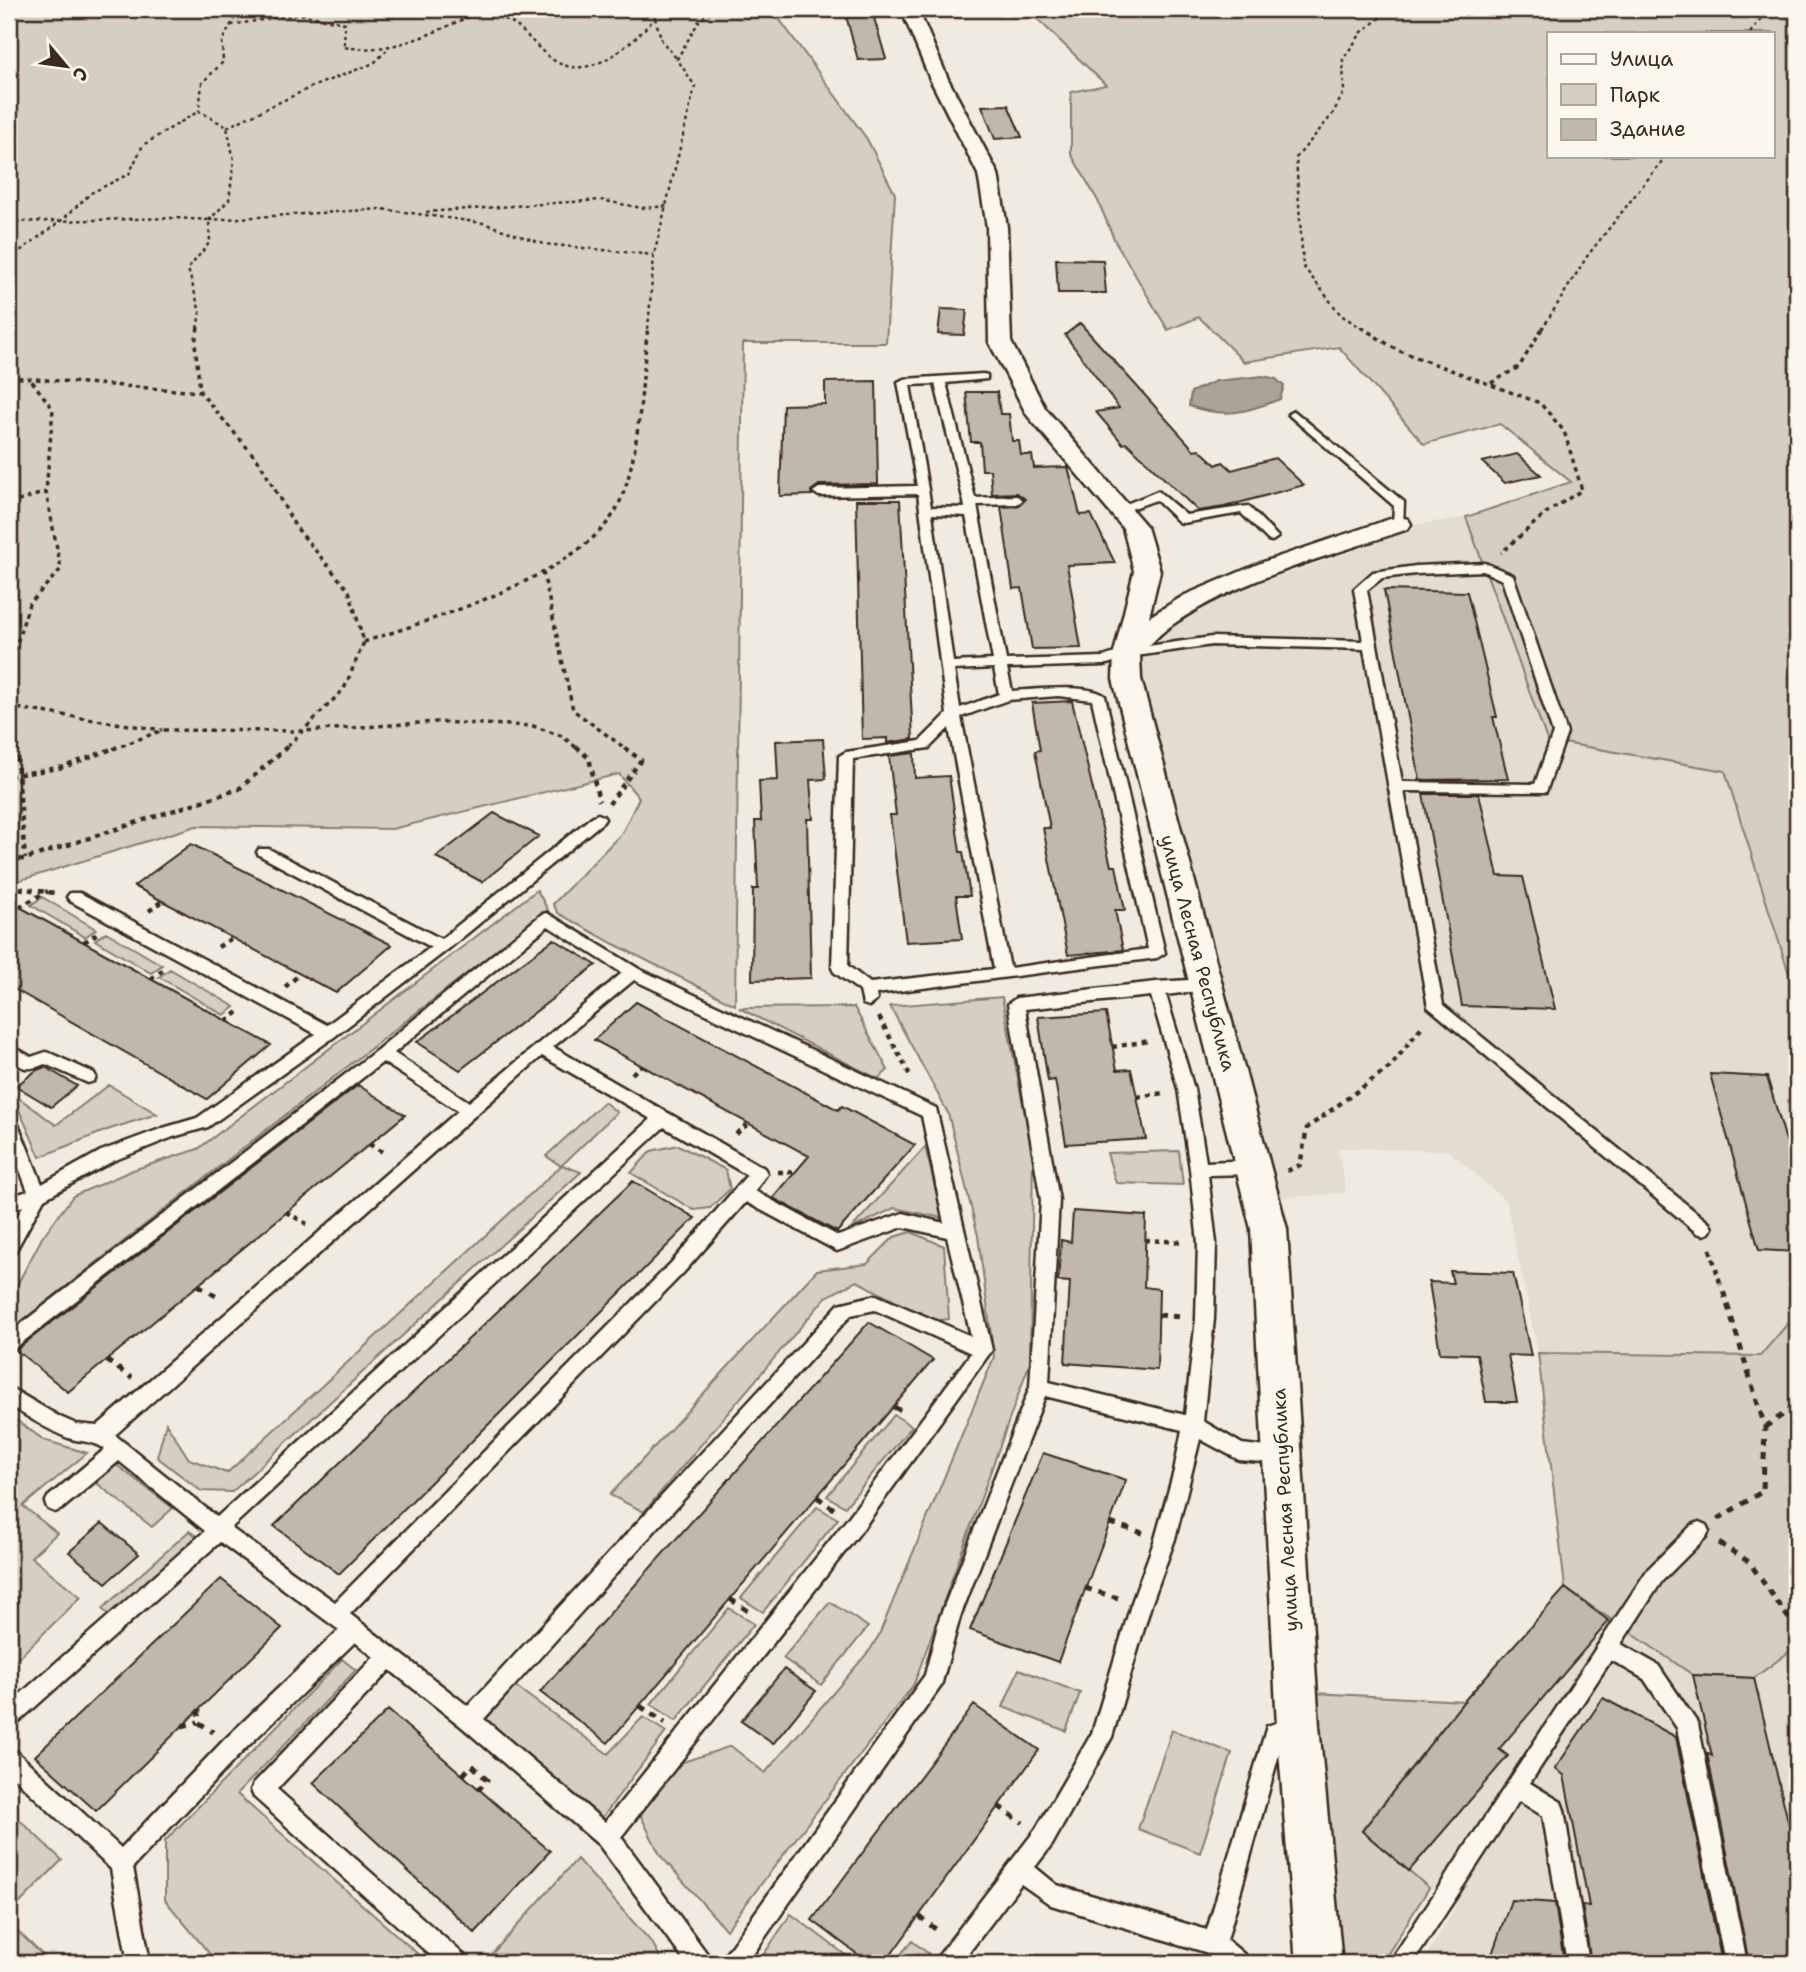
<svg xmlns="http://www.w3.org/2000/svg" width="1806" height="1972" font-family="'Shantell Sans',sans-serif">
<rect width="100%" height="100%" fill="#f0ebe0"/>
<filter id="ink" filterUnits="userSpaceOnUse"><feTurbulence type="fractalNoise" baseFrequency=".0143" numOctaves="2"/><feDisplacementMap in="SourceGraphic" scale="14" xChannelSelector="R" yChannelSelector="G"/><feConvolveMatrix kernelMatrix="1 2 1 2 8 2 1 2 1" color-interpolation-filters="sRGB"/></filter>
<g filter="url(#ink)">
<path fill="#e2dcd1" d="M1466,517L1547,740L1725,771L1797,999V1313L1760,1356L1538,1353L1506,1201L1449,1151L1338,1148L1346,1193L1278,1198L1144,688L1142,661L1152,643L1168,626L1210,600L1379,542L1409,526Z
M1565,1588L1754,1678L1797,1646V1963H1422L1455,1908L1362,1831L1464,1701Z"/>
<path fill="#d5cec3" stroke="#887c70" stroke-width="2" fill-rule="evenodd" d="M9,9H772L867,139L895,194L886,343H743L735,1005L614,944L558,913L553,904L622,833L639,798L619,774L392,829L196,826L18,881L9,878Z
M1027,9H1797V999L1725,771L1547,740L1466,517L1571,482L1500,424L1424,444L1339,347L1244,362L1199,317L1168,330L1115,241L1098,201L1071,154V92L1106,85ZM1549,33H1773V156H1549Z
M537,890L548,910L9,1331V1300L43,1236L73,1196L133,1170L198,1149Z
M42,897L96,929L85,937L31,905Z
M106,932L162,965L151,973L95,940Z
M170,969L235,1007L224,1015L159,977Z
M1002,997L1033,1155L1030,1362L914,1684L726,1930L660,1855L640,1814L680,1763L731,1746L765,1773L870,1650L879,1635L994,1357L978,1236L948,1113L890,1006Z
M854,1007L888,1070L878,1079L739,1008Z
M109,1085L157,1114L107,1130L40,1157L11,1092L56,1125Z
M604,1102L617,1112L562,1165L581,1172L232,1492L201,1491L157,1457L166,1423L189,1459L227,1473L561,1166L546,1156Z
M678,1145L726,1170L730,1189L710,1208L694,1210L631,1173L651,1151Z
M925,1147L943,1218L894,1208L851,1229Z
M1179,1151L1183,1185L1116,1183L1107,1153Z
M911,1232L944,1246L949,1319L932,1321L857,1281L826,1297L644,1512L610,1495L817,1270L867,1264L894,1237Z
M1797,1313V1646L1754,1678L1693,1675L1565,1588L1538,1353L1760,1356Z
M9,1415L44,1440L87,1453L23,1506L57,1533L31,1557L81,1597L9,1667Z
M894,1415L912,1426L845,1507L827,1496Z
M114,1463L173,1508L152,1527L94,1481Z
M817,1507L838,1519L763,1612L741,1598Z
M189,1531L198,1537L111,1617L102,1609Z
M830,1602L868,1627L821,1685L783,1658Z
M729,1608L754,1624L676,1721L651,1704Z
M342,1659L356,1670L237,1794L428,1963H217L165,1900V1841Z
M1019,1669L1080,1693L1066,1731L1003,1707Z
M515,1686L608,1754L643,1717L666,1732L602,1818L484,1718Z
M1314,1693L1464,1701L1362,1830L1429,1888L1382,1963H1341Z
M1172,1730L1232,1753L1200,1853L1138,1829Z
M9,1810L62,1860L9,1914Z
M577,1859L653,1944L663,1963H501L491,1955Z
M791,1914L856,1963H758Z
M9,1923L49,1961L47,1963H9Z
M912,1941L929,1954L922,1963H893Z"/>
<path fill="#aca397" stroke="#7f7367" stroke-width="2" d="M1263,376L1276,379L1284,386L1280,399C1245,413 1225,418 1189,406L1191,392L1216,381Z"/>
<path fill="#c0b8ad" stroke="#3b2a1e" stroke-width="2" d="M872,11L886,59L858,60L845,12Z
M1008,105L1022,137L995,139L982,106Z
M1056,259L1103,260L1106,293H1058Z
M941,309L967,310L964,335L938,334Z
M1080,323L1194,450L1199,449L1216,465L1223,462L1232,470L1275,458L1304,485L1224,507L1198,511L1127,443L1123,444L1096,412L1119,408L1065,335Z
M876,381L878,484L819,485L811,491L812,495L780,496L783,405L825,404V382Z
M966,392H997L1000,414H1009L1012,441H1019L1021,455H1032L1034,468L1068,467L1080,515L1091,514L1115,563L1067,565L1081,648L1032,649L1022,588L1013,589L1001,507L1018,506L1025,499L1017,493L992,494L990,470H982L980,442H971Z
M1517,454L1541,475L1505,483L1482,462Z
M856,500H900L913,739L887,743V738L862,739Z
M1384,590L1467,592L1497,717H1493L1508,779L1420,780Z
M1072,701L1111,866H1116L1125,910H1115L1123,950L1068,955L1043,828H1050L1035,751L1040,750L1032,703Z
M823,739L826,779L810,780L813,819H807L811,978L752,980L753,889H758L755,821H761L759,781L778,780L776,741Z
M914,753L915,778L949,776L960,852H963L970,896H956L962,939L906,942L890,815H896L889,756Z
M1423,794H1479L1498,876L1523,877L1555,1009L1462,1006Z
M494,813L539,836L482,882L436,857Z
M191,844L219,858L392,945L336,993L134,886Z
M9,901L227,1021L271,1045L207,1099L9,986Z
M554,939L596,965L460,1070L417,1042Z
M636,1002L838,1110L842,1106L915,1145L837,1232L773,1198L809,1156L594,1040Z
M1106,1013L1117,1070L1131,1069L1146,1139L1066,1144L1055,1080L1048,1081L1038,1017Z
M45,1067L77,1086L51,1107L16,1086L37,1070Z
M1710,1074L1767,1077L1797,1177V1252L1759,1250Z
M358,1085L405,1115L68,1392L16,1350Z
M633,1181L695,1218L339,1574L274,1526Z
M1073,1211L1146,1216L1144,1287L1159,1289L1157,1370L1065,1363L1070,1282L1058,1281L1061,1240L1071,1242Z
M1450,1271L1513,1273L1531,1356L1508,1355L1517,1402H1486L1477,1354L1440,1353L1429,1282L1453,1283Z
M869,1322L933,1360L608,1743L540,1692Z
M1043,1453L1126,1480L1058,1662L970,1630Z
M102,1523L139,1554L106,1583L69,1552Z
M221,1579L282,1628L96,1811L35,1756Z
M1565,1588L1609,1621L1499,1749L1508,1756L1409,1871L1362,1831L1464,1701Z
M784,1669L816,1691L773,1744L741,1721Z
M1693,1675L1754,1678L1797,1859V1963H1749L1707,1753L1712,1756Z
M1603,1698L1676,1737L1722,1963H1591L1582,1905L1589,1906L1564,1775L1555,1769Z
M974,1705L1039,1750L885,1963H869L812,1920Z
M388,1710L550,1851L475,1933L313,1783Z
M1511,1900L1555,1903L1564,1963H1489Z"/>
<g fill="none" stroke-linecap="round" stroke-linejoin="round">
<defs>
<path id="service" d="M983,374L987,375V379L946,383L975,498L1017,496L1023,500L1017,504L977,505L1006,660L1103,657L1127,649L1212,637L1363,641L1354,589L1373,572L1416,566L1485,563L1513,575L1567,733L1546,792L1404,791L1443,1005L1709,1223L1712,1228L1709,1233L1703,1235L1697,1233L1428,1007L1364,649L1212,645L1129,657L1104,665L1007,668L1012,691C1032,690 1090,683 1105,696L1165,953L1157,958L876,994L877,1000L869,1006L863,1004L860,991L834,972L832,968L839,756L846,752L920,741L947,714L918,494L819,496L813,492L819,488L917,486L898,382L904,379ZM935,384L964,502L965,508L931,507L910,385ZM932,514L966,516L993,660L953,662ZM1483,571L1502,580L1553,733L1535,784L1402,782L1367,590L1382,578L1416,574ZM994,668L999,694L960,708L954,670ZM1058,696L1092,700L1148,949L1010,968L961,717L1008,700ZM949,728L994,969L870,983L848,966L853,759L929,748Z
M1294,411L1404,502L1403,527L1399,528L1393,524L1394,506L1290,416L1288,414Z
M1158,491L1186,515L1248,506L1278,537L1272,541L1268,540L1241,513L1183,523L1179,522L1156,500L1120,513L1114,509Z
M598,814L603,816L605,819L603,822L447,950L334,1037L208,1127L173,1137L113,1161L44,1199L15,1252L9,1254V1231L23,1206L9,1211V1197L28,1191L9,1142V1116L15,1118L17,1122L42,1184L101,1151L163,1128L197,1118L316,1034L70,901L67,897L70,893H80L327,1025L431,947L259,855L257,852L259,849H269L441,939L593,816Z
M547,913L639,969L936,1108L992,1350L862,1530L621,1837L708,1955L711,1963H686L599,1845L462,1727L390,1670L277,1789L464,1955L467,1963H439L254,1797L251,1790L254,1783L374,1657L355,1642L241,1753L133,1867L150,1963H128L111,1869L9,1773V1749L17,1752L121,1848L225,1739L339,1630L220,1542L16,1724L9,1727V1704L205,1531L119,1461L62,1509L55,1512L48,1509L45,1503L48,1497L105,1449C93,1440 82,1443 68,1438C46,1429 28,1417 9,1405V1387L60,1417L76,1424L97,1426L458,1111L383,1062L15,1348L9,1351V1333L377,1050L542,914ZM548,926L622,973L469,1102L394,1053ZM634,980L922,1116L944,1223L903,1213L838,1236L755,1191L767,1173L764,1168L553,1047ZM542,1056L651,1119L217,1517L115,1435ZM664,1127L747,1175L672,1262L335,1602L231,1528ZM746,1202L837,1251L903,1227L947,1237L971,1336L876,1295L839,1304L468,1706L350,1614L684,1272ZM875,1310L971,1353L848,1518L605,1822L484,1719L851,1315Z
M1206,979L1212,981L1214,985L1212,989L1166,995L1194,1089L1206,1162L1254,1160L1260,1162L1263,1167L1260,1172L1254,1174L1208,1175L1216,1243L1214,1319L1203,1421L1242,1444L1289,1450L1292,1456L1289,1462L1282,1464L1239,1460L1200,1439L1175,1539L1151,1605L1112,1737L1052,1845L1035,1867L1057,1885L1207,1930L1267,1726L1295,1716L1302,1719L1306,1726L1302,1733L1283,1740L1227,1940L1245,1955L1248,1963H1219L1208,1953L1051,1905L1021,1884L961,1963H936L939,1955L1036,1829L1092,1733L1131,1605L1155,1539L1174,1471L1182,1430L1045,1396L960,1617L941,1686L747,1963H722L725,1955L925,1675L940,1617L1030,1387L1041,1200L1008,1004L1016,998L1156,982ZM1151,996L1178,1089L1190,1169L1198,1243L1196,1319L1185,1415L1049,1382L1059,1200L1025,1009Z
M9,1044L31,1057L46,1052L52,1054L94,1073L96,1077L94,1081L88,1083L45,1064C26,1071 25,1070 9,1058Z
M1699,1522L1706,1525L1709,1531L1706,1537L1662,1581L1621,1644L1658,1665L1698,1724L1747,1963H1725L1677,1728L1644,1679L1611,1660L1530,1783L1561,1802L1564,1810L1589,1963H1567L1543,1816L1519,1801L1413,1963H1389L1648,1569L1692,1525Z"/>
<path id="minor" d="M901,9H918L948,79L998,174L1007,227L1011,342L1045,408L1147,527L1160,571L1149,617L1185,595L1263,562L1390,519L1399,517L1408,519L1411,524L1408,529C1331,556 1239,578 1172,625C1160,633 1150,645 1140,655L1141,679L1287,1229L1319,1726L1342,1963H1296L1277,1726L1251,1229L1113,679L1114,653L1134,571L1123,528L1027,415L989,342L987,227L978,174L930,79Z"/>
</defs>
<use href="#service" stroke="#3b2a1e" stroke-width="5"/>
<use href="#minor" stroke="#3b2a1e" stroke-width="5"/>
<path stroke="#3b2a1e" stroke-width="2.5" stroke-dasharray="3.5 3.5" stroke-linecap="butt" d="M203,9L236,16L222,41L223,62L202,83L199,111L227,127L234,160L229,200L209,220
M298,9L299,14L345,23L344,47C394,55 437,31 481,11C523,22 519,31 548,56C586,88 630,45 655,18L653,9
M236,16L246,9
M655,18L662,41L677,59
M231,25L299,14
M1750,33L1769,9
M227,127L314,86L374,63L389,48
M426,212L600,200L642,208L668,206
M209,220L382,209L483,223L544,244L654,255
M9,222L174,218L209,220L210,242L188,269L200,312L197,329
M9,259L61,221L91,193L129,174L143,145L199,111
M648,329L654,255L695,86L677,59L699,21L713,9
M1363,329L1341,315L1303,266L1296,158L1332,115L1344,92L1343,59L1362,32L1391,9
M1542,329L1588,255L1666,156"/>
<path stroke="#3b2a1e" stroke-width="3.5" stroke-dasharray="4.5 4.5" stroke-linecap="butt" d="M198,327L195,343L200,392L260,463L295,526L349,591L364,642L344,689L285,749
M1361,327L1397,350L1540,403L1564,431L1582,490L1546,513L1501,553
M9,377L200,392
M1491,383L1519,367L1543,327
M9,504L46,492
M543,572L573,710L626,749
M364,642C434,618 584,575 618,506C641,457 641,381 648,327
M9,707L162,730
M16,749L13,656L29,604L61,569L46,492L53,409L31,380
M113,749L163,730L305,731L435,722L533,726L562,736L578,749"/>
<path stroke="#3b2a1e" stroke-width="4.5" stroke-dasharray="5 5" stroke-linecap="butt" d="M16,747L25,859
M576,747L589,758L599,801
M9,776L64,767L117,747
M609,804L641,760L623,747
M9,860L25,859L239,789L287,747
M9,887L55,893
M19,907L48,891
M149,911L162,901
M84,942L98,933
M218,947L232,938
M151,979L164,969
M285,987L300,974
M879,1017L911,1077
M226,1021L240,1011
M1112,1047L1149,1041
M632,1074L641,1065
M1137,1097L1164,1093
M736,1134L748,1124
M369,1144L386,1154
M1287,1171L1300,1165L1307,1128L1390,1067L1423,1025
M778,1172H795
M286,1212L307,1224
M1145,1240L1183,1242
M1710,1249L1721,1286"/>
<path stroke="#3b2a1e" stroke-width="5" stroke-dasharray="7 7" stroke-linecap="butt" d="M198,1285L221,1299
M1158,1315L1182,1317
M106,1360L132,1378
M894,1407L905,1413
M1765,1427L1797,1405
M817,1497L834,1509
M1718,1519L1763,1491L1765,1427L1721,1284
M1110,1523L1143,1533
M1719,1543L1749,1562L1797,1630
M1085,1588L1118,1598
M730,1599L753,1614
M640,1706L665,1723
M199,1709L198,1722L213,1732
M182,1726L198,1722
M463,1775L472,1765L487,1780L479,1789
M998,1806L1023,1823
M919,1916L938,1931"/>
<use href="#service" fill="#fbf7ec" fill-rule="evenodd"/>
<use href="#minor" fill="#fbf7ec" fill-rule="evenodd"/>
</g>
</g>
<g text-anchor="middle" dominant-baseline="central" stroke-width="6" stroke-linejoin="round" paint-order="stroke">
<g font-size="19" fill="#3b2a1e" stroke="#fbf7ec">
<text transform="translate(1198 953) rotate(75)">улица Лесная Республика</text>
<text transform="translate(1285 1510) rotate(-93)">улица Лесная Республика</text>
</g>
</g>
<rect width="1806" height="1972" fill="none" stroke="#fbf7ec" stroke-width="35"/>
<rect x="18" y="18" width="1771" height="1937" fill="none" stroke="#3b2a1e" stroke-width="2.5" filter="url(#ink)"/>
<rect x="1547" y="32" width="228" height="126" fill="#fbf7ec" stroke="#aea59a" stroke-width="2"/>
<rect x="1561" y="54" width="35" height="10" fill="#fbf7ec" stroke="#aea59a" stroke-width="2"/>
<text x="1610" y="66" font-size="21" fill="#3b2a1e">Улица</text>
<rect x="1561" y="84" width="35" height="21" fill="#d5cec3" stroke="#aea59a" stroke-width="2"/>
<text x="1610" y="102" font-size="21" fill="#3b2a1e">Парк</text>
<rect x="1561" y="119" width="35" height="21" fill="#c0b8ad" stroke="#aea59a" stroke-width="2"/>
<text x="1610" y="136" font-size="21" fill="#3b2a1e">Здание</text>
<g transform="translate(66 66) rotate(119)" stroke="#fbf7ec" stroke-width="5" paint-order="stroke">
<path d="M0-5L12 26L0 18L-12 26Z" fill="#3b2a1e"/>
<text y="-10" font-size="19" font-weight="bold" text-anchor="middle" fill="#3b2a1e">С</text>
</g>
</svg>
